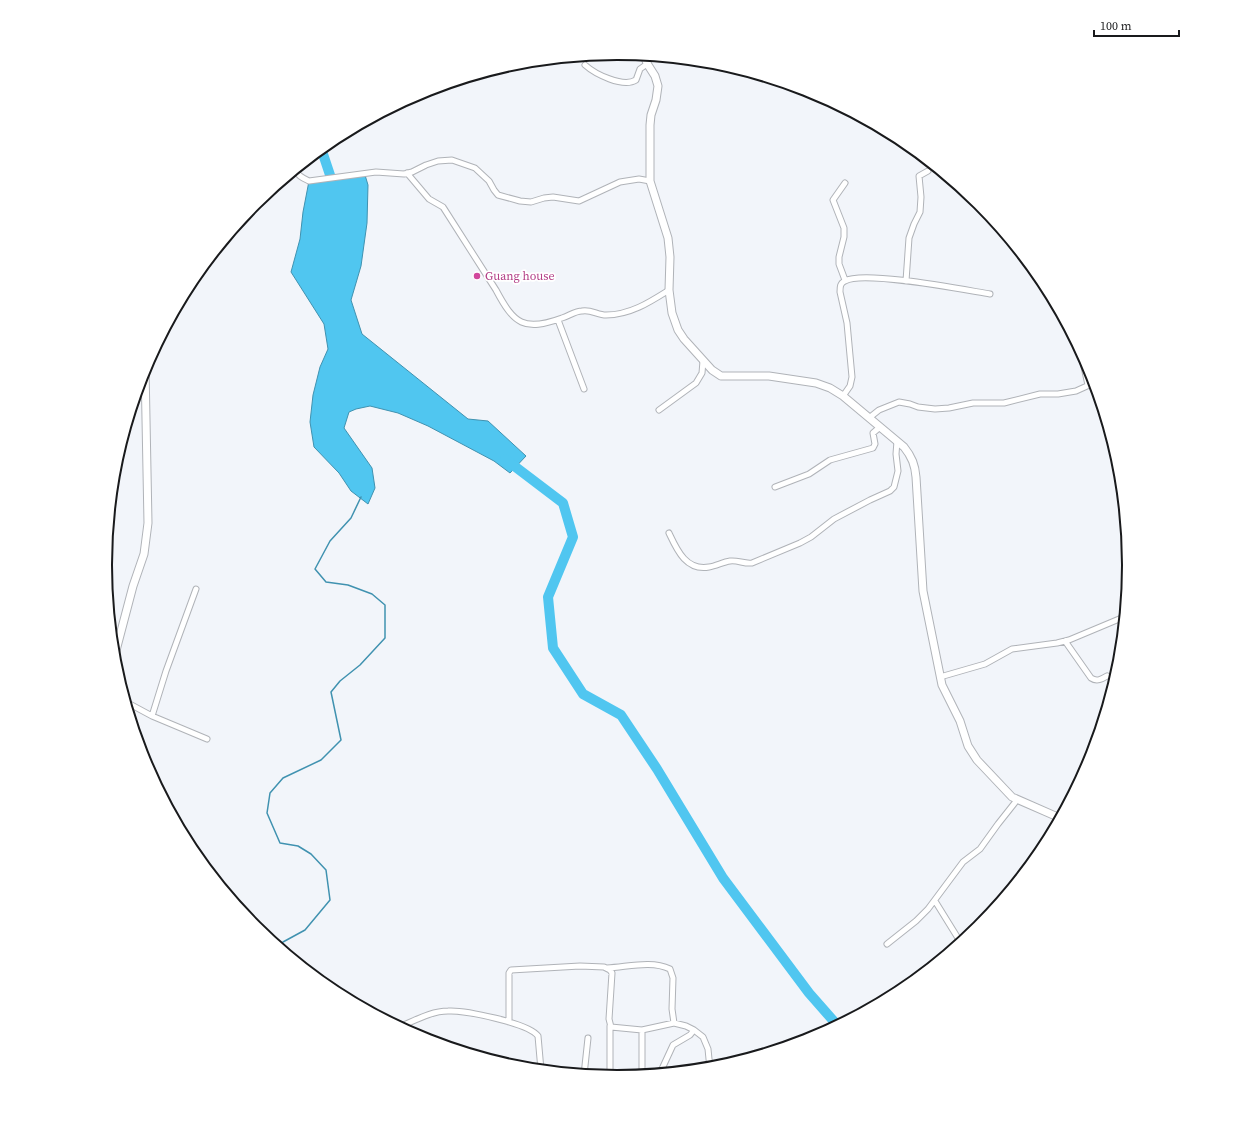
<svg xmlns="http://www.w3.org/2000/svg" width="1234" height="1131" font-family="'Source Serif 4',serif">
<rect width="100%" height="100%" fill="#f2f5fa"/>
<path fill="#50c6f0" stroke="#4092b0" d="M365,175L368,185L367,223L361,266L351,300L362,334L468,419L488,421L526,456L510,473L494,461L428,426L398,413L370,406L356,409L349,412L344,428L372,468L375,488L368,504L351,491L339,473L314,447L310,422L313,395L320,367L328,349L324,324L291,272L300,239L303,212L309,181Z"/>
<g fill="none" stroke-linecap="round" stroke-linejoin="round">
<path stroke="#4092b0" stroke-width="1.5" d="M278,947L283,942L305,930L330,900L326,870L311,854L298,846L280,843L267,813L270,793L283,778L321,760L341,740L331,692L340,681L360,665L385,638V605L372,594L348,585L326,582L315,569L330,541L351,518L361,497"/>
<path stroke="#50c6f0" stroke-width="10" d="M321,148L334,187
M505,459L563,503L573,537L548,597L553,648L583,694L621,715L657,769L723,878L809,993L838,1026"/>
<defs>
<path id="street" d="M585,65C595,74 623,88 636,80L640,69L647,64
M295,170C298,176 303,178 309,181L376,172L404,174L412,172L426,165L438,161L452,160L475,168L489,181L494,190L498,195L520,201L531,202L544,198L553,197L579,201L620,182L639,179L650,181
M407,173L429,199L443,207L496,290C514,324 524,332 562,318C569,316 575,311 582,311C590,309 598,315 606,315C630,315 650,302 669,290
M845,183L833,200L844,228V237L839,257V264L845,280
M906,281L909,238L914,224L920,212L921,197L919,176L928,171
M558,320L584,389
M1080,349L1088,385
M843,396L850,386L852,377L847,323L840,292C840,287 840,283 845,281C863,270 965,290 990,294
M659,410L696,383L702,373L703,361
M869,418L879,410L899,402L910,404L918,407L935,409L949,408L973,403H1004L1040,394H1058L1076,391L1087,386L1093,379
M775,487L809,474L830,460L873,448L875,444L873,433L880,427
M669,533C677,550 686,571 709,567C716,566 723,562 730,561C738,560 744,564 752,563L800,543L811,537L834,519L870,500L890,491L894,487L898,471L896,454L897,441
M1065,641L1091,678C1097,682 1102,679 1107,676
M940,677L985,664L1012,649L1057,643L1069,640L1124,617
M126,702L152,716L207,739
M152,716L166,671L196,589
M935,901L961,943
M887,944L916,921L928,909L963,862L980,849L998,824L1017,800
M607,968C628,967 651,960 670,969L673,978L672,1009L674,1023
M509,1022V973L511,970L580,966L604,967L610,970L612,973L609,1019L611,1027L642,1030L674,1023L686,1026L694,1030L703,1037L708,1049L710,1069
M399,1027C414,1021 431,1011 448,1011C464,1010 529,1023 538,1036L541,1070
M642,1030V1076
M584,1075L588,1038
M642,1075L661,1071L673,1045L690,1035L694,1030
M610,1077V1026"/>
<path id="secondary" d="M644,56L648,65L655,76L658,86L656,100L651,115L650,125V181L668,238L670,257L669,290L672,313L678,330L684,339L712,370L721,376H769L816,383L830,388L843,396L904,447C912,457 915,465 916,477L923,591L942,685L960,721L968,746L977,760L1012,797L1060,818
M114,658L133,586L144,554L148,523L145,367"/>
</defs>
<use href="#street" stroke="#b0b3b8" stroke-width="7"/>
<use href="#secondary" stroke="#b0b3b8" stroke-width="9"/>
<use href="#street" stroke="#fff" stroke-width="5"/>
<use href="#secondary" stroke="#fff" stroke-width="7"/>
</g>
<circle fill="#d1479c" stroke="#fff" stroke-width="1.5" cx="477" cy="276" r="4"/>
<g text-anchor="middle" dominant-baseline="central" stroke-width="3.5" stroke-linejoin="round" paint-order="stroke">
<g font-size="12" fill="#b23c85" stroke="#fff" text-anchor="start">
<text x="485" y="276">Guang house</text>
</g>
</g>
<path d="M0 0H1234V1131H0ZM112 565a505 505 0 1 1 1010 0a505 505 0 1 1-1010 0Z" fill="#fff" fill-rule="evenodd"/>
<path fill="none" stroke="#191a1c" stroke-width="2" d="M112 565a505 505 0 1 1 1010 0a505 505 0 1 1-1010 0Z"/>
<path d="M1094 30v6h85v-6" fill="none" stroke="#191a1c" stroke-width="2"/>
<text x="1100" y="30" font-size="12" fill="#191a1c" stroke="#ffffff" stroke-width="3" paint-order="stroke">100 m</text>
</svg>
